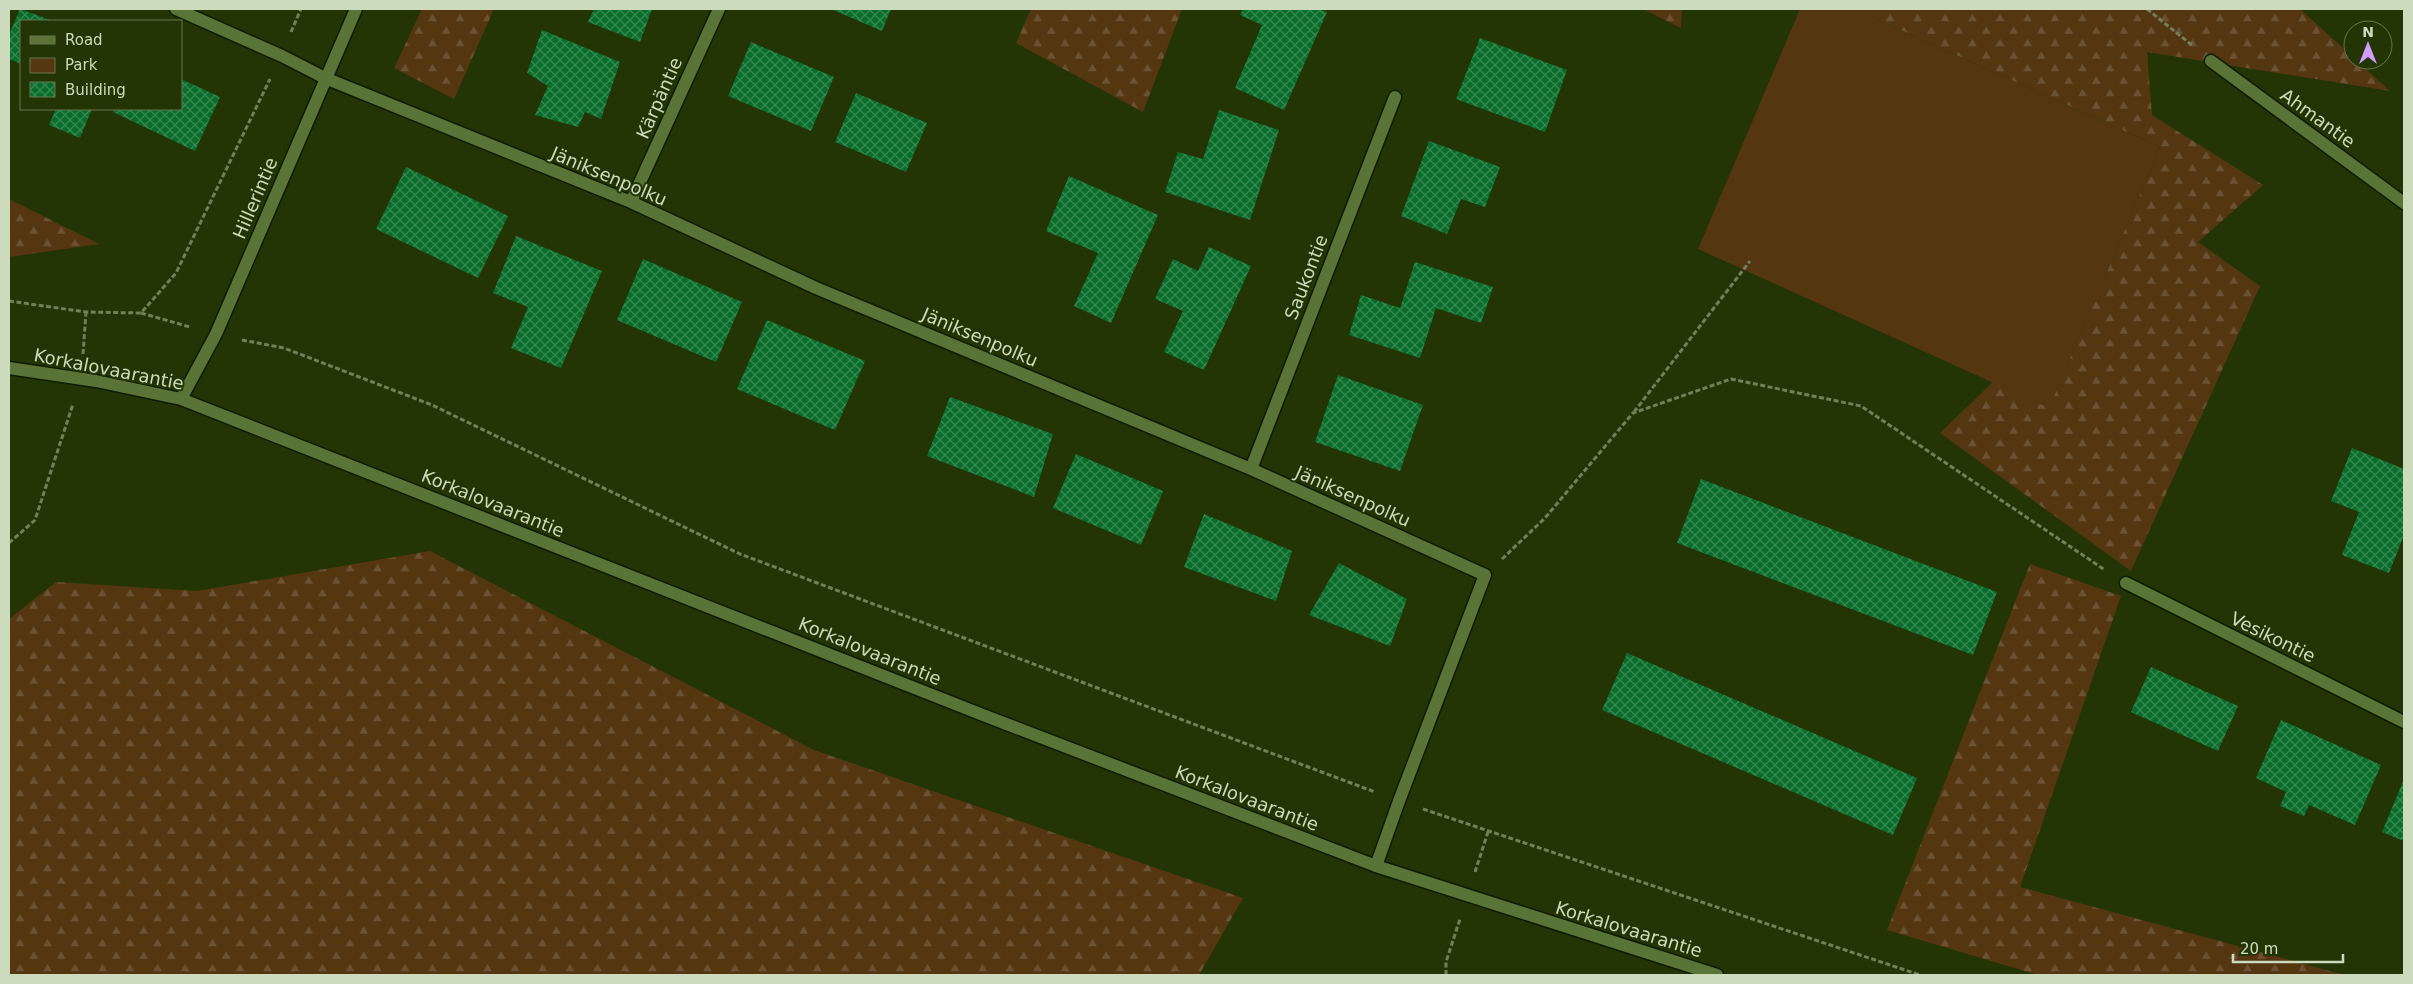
<svg xmlns="http://www.w3.org/2000/svg" width="2413" height="984" font-family="'DejaVu Sans',sans-serif">
<defs>
<pattern id="forest-firs" width="22" height="20" patternUnits="userSpaceOnUse" patternTransform="scale(1.25)"><rect width="22" height="20" fill="#543611"/><path d="M5 1l3.5 6h-7zM16 11l3.5 6h-7z" fill="#6b5232"/></pattern>
<pattern id="building-cross-hatch" width="8" height="8" patternUnits="userSpaceOnUse" patternTransform="scale(1.25)"><rect width="8" height="8" fill="#096d2b"/><path d="M0 0l8 8M0 8l8-8" fill="none" stroke="#378851"/></pattern>
</defs>
<rect width="100%" height="100%" fill="#233505"/>
<path fill="url(#forest-firs)" d="M422,9H494L454,99L394,68Z
M1031,9H1182L1143,112L1016,43Z
M1643,9H1682L1681,28Z
M1854,9H2300L2353,57V60H2356L2390,91L2147,52L2152,115L2263,185L2198,242L2260,286L2131,571L1940,433L1993,382L2049,407L2160,147Z
M9,199L99,244L9,257Z
M430,551L814,750L1243,898L1199,975H9V619L56,582L197,591Z
M2030,564L2121,596L2020,887L2345,975H2038L1887,930Z"/>
<path fill="#543611" d="M1800,9H1854L2160,147L2049,408L1698,249Z"/>
<path fill="url(#building-cross-hatch)" d="M20,9L53,21H21V64L9,59V35Z
M594,9H652L640,42L588,22Z
M831,9H891L882,31Z
M1243,9H1318L1327,12L1284,110L1235,88L1262,25L1240,15Z
M542,30L620,62L601,119L585,112L578,127L535,115L548,86L527,73Z
M1480,38L1567,70L1545,132L1456,99Z
M751,42L834,77L811,131L728,96Z
M181,79L220,97L195,151L113,112L115,109H181Z
M856,93L927,123L906,172L835,142Z
M56,109H92L80,138L49,125Z
M1219,110L1279,130L1250,220L1165,192L1178,152L1203,159Z
M1429,141L1500,167L1485,207L1461,199L1447,234L1401,216Z
M406,167L508,216L478,278L376,229Z
M1069,176L1158,215L1111,323L1074,306L1098,253L1046,231Z
M516,236L602,271L561,368L511,348L528,307L493,293Z
M1209,247L1251,266L1204,370L1164,352L1183,311L1155,299L1173,259L1198,271Z
M643,259L742,302L716,362L617,320Z
M1415,262L1493,287L1481,323L1436,308L1420,358L1349,335L1361,295L1400,308Z
M767,320L865,361L835,430L737,389Z
M1338,375L1423,405L1400,471L1315,442Z
M950,397L1053,434L1034,497L927,456Z
M2352,448L2404,469V535L2389,573L2342,555L2359,512L2331,501Z
M1076,454L1163,491L1141,545L1053,508Z
M1701,479L1997,592L1973,655L1677,543Z
M1204,514L1292,551L1276,601L1184,567Z
M1339,563L1407,599L1390,646L1309,615Z
M1627,653L1917,778L1893,835L1602,710Z
M2151,667L2238,706L2218,751L2131,712Z
M2281,720L2381,765L2355,825L2309,805L2304,816L2280,806L2286,792L2256,778Z
M2404,779V841L2382,832Z"/>
<g fill="none" stroke-linecap="round" stroke-linejoin="round">
<defs>
<path id="minor" d="M176,9L282,56L325,78L631,202L816,288L1251,469L1485,575L1399,801L1376,866
M2211,61L2404,203
M631,202L719,9
M1251,469L1395,97
M2126,583L2404,722"/>
<path id="tertiary" d="M9,368L96,381L181,399L983,715L1376,866L1717,975
M181,399L216,334L356,9"/>
</defs>
<use href="#minor" stroke="#0f1b00" stroke-width="15"/>
<use href="#tertiary" stroke="#0f1b00" stroke-width="15"/>
<path stroke="#708159" stroke-width="3" stroke-dasharray="5 2.5" stroke-linecap="butt" d="M2147,9L2193,46
M291,32L301,9
M9,301L86,312L141,313L176,273L270,79
M141,313L190,327
M242,340L284,348L432,405L740,554L1375,792
M83,354L86,312
M1634,412L1750,261
M9,543L35,520L73,404
M1502,559L1545,518L1633,413L1731,379L1861,406L2105,570
M1423,809L1920,975
M1475,872L1488,832
M1446,975V962L1460,919"/>
<use href="#minor" stroke="#5a7437" stroke-width="12"/>
<use href="#tertiary" stroke="#5a7437" stroke-width="12"/>
</g>
<g text-anchor="middle" dominant-baseline="central" stroke-width="4" stroke-linejoin="round" paint-order="stroke">
<g font-size="18" fill="#cbdbbb" stroke="#233505">
<text transform="translate(659 98) rotate(-66)">Kärpäntie</text>
<text transform="translate(2318 118) rotate(36)">Ahmantie</text>
<text transform="translate(609 176) rotate(23)">Jäniksenpolku</text>
<text transform="translate(255 198) rotate(-67)">Hillerintie</text>
<text transform="translate(1306 277) rotate(-69)">Saukontie</text>
<text transform="translate(980 337) rotate(23)">Jäniksenpolku</text>
<text transform="translate(109 369) rotate(11)">Korkalovaarantie</text>
<text transform="translate(1353 496) rotate(24)">Jäniksenpolku</text>
<text transform="translate(493 503) rotate(22)">Korkalovaarantie</text>
<text transform="translate(2273 637) rotate(26)">Vesikontie</text>
<text transform="translate(870 651) rotate(22)">Korkalovaarantie</text>
<text transform="translate(1247 798) rotate(21)">Korkalovaarantie</text>
<text transform="translate(1629 929) rotate(17)">Korkalovaarantie</text>
</g>
</g>
<rect width="2413" height="984" fill="none" stroke="#cbdbbb" stroke-width="20"/>
<rect x="20" y="20" width="162" height="90" fill="#233505" stroke="#66774e"/>
<rect x="30" y="36" width="25" height="8" fill="#5a7437" stroke="#66774e"/>
<text x="65" y="45" font-size="15" fill="#cbdbbb">Road</text>
<rect x="30" y="58" width="25" height="15" fill="#543611" stroke="#66774e"/>
<text x="65" y="70" font-size="15" fill="#cbdbbb">Park</text>
<rect x="30" y="82" width="25" height="15" fill="url(#building-cross-hatch)" stroke="#66774e"/>
<text x="65" y="95" font-size="15" fill="#cbdbbb">Building</text>
<g transform="translate(2368 45)"><circle r="24" fill="#233505" stroke="#66774e"/>
<path d="M0-4L9 19L0 12L-9 19Z" fill="#d19dfe"/>
<text y="-8" font-size="14" font-weight="bold" text-anchor="middle" fill="#cbdbbb">N</text>
</g>
<path d="M2233 954v8h110v-8" fill="none" stroke="#cbdbbb" stroke-width="2.5"/>
<text x="2240" y="954" font-size="15" fill="#cbdbbb" stroke="#233505" stroke-width="4" paint-order="stroke">20 m</text>
</svg>
